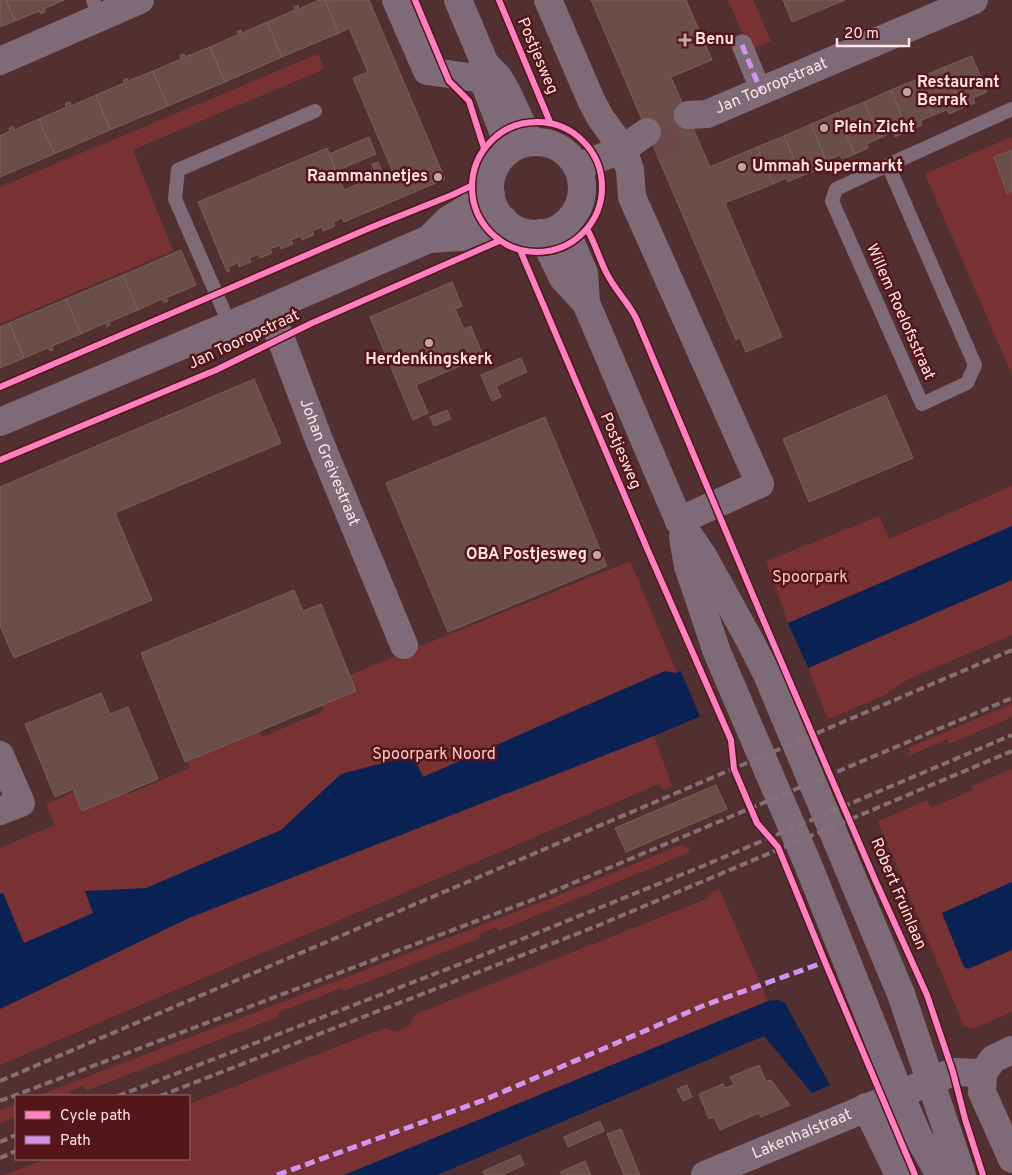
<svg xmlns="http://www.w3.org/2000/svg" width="1012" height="1175" font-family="Overpass,sans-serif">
<rect width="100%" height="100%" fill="#522f31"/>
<path fill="#793234" d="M728,0H753L771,41L750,50Z
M318,54L324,69L133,150L173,251L0,324V187Z
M1012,137V375L925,174Z
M1012,486V526L788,623L766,561L879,516L889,539Z
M630,561L696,718L654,736L672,786L662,790L659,784L0,1065V848L55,825L46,804L119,773L128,794L190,768L181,746L253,716L262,737L324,711L315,689Z
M1012,580V635L910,678L883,696L828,719L808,668Z
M1012,704V717L949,744L947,739L909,756L907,753L910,752L908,748Z
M1012,769V882L942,913L964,967L968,968L1012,950V1012L973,1029L964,1026L878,821L927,800L931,808L973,790L972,786Z
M683,844L685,847L688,846L690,852L498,931L497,927L479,934L480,938L344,991L342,988L277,1013L278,1017L86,1091L84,1086L70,1091L71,1096H37L542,902Z
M719,889L768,1001L344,1175H4L46,1159H189V1104L385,1028L396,1032L409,1026L416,1014L709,898L708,894Z
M16,1104V1117L0,1124V1110Z"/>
<path fill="#0b2254" d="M1012,526V580L808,668L737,701L654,736L189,918L0,1009V894L3,893L24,943L93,913L85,891L146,888L281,830L341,774L413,755L423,777L665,671L676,673L717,656L788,623Z
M1012,882V950L968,969L964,967L942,913Z
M778,1000L785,1003L830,1085L812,1093L764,1036L437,1175H344L768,1001Z"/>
<path fill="#522f31" d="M788,623L809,670L701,719L680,669Z"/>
<path fill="#694e4a" stroke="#7a5e5a" d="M0,0H6L15,21L0,27Z
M6,0H64L44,9L45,12L41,14L39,11L15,21Z
M319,0H325L339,33L282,57L267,22L295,10L294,7L298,5L299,9Z
M325,0H369L445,179L344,222L342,218L333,222L335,226L323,231L322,227L312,231L314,235L302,240L301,236L291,240L293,244L281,249L280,245L270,249L272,253L260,258L259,254L249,258L251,262L239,267L238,263L228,267L230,271L227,272L198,202L327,148L344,190L377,176L372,164L378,162L383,174L392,170L353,78L368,72L349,28L339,33Z
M591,0H686L712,60L671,77L710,167L757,147L773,184L725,203L782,337L746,352L740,338L736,340Z
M783,0H845L792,22Z
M267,22L282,57L225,82L210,47L239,34L237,31L241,30L242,33Z
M210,47L225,82L168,106L153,71L181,59L180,55L184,54L185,57Z
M972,56L987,92L973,98L975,103L962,108L944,67Z
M944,67L962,108L949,114L947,110L933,115L918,79Z
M153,71L168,106L110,130L96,95L124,83L123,80L127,78L128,81Z
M918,79L933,115L920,121L922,125L908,131L891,90Z
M891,90L908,131L895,137L893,132L880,138L864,102Z
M96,95L110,130L54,154L39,119L67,107L65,104L70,102L71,106Z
M864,102L880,138L867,144L868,148L855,154L837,113Z
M837,113L855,154L842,159L840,155L826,161L811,124Z
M39,119L54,154L0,177V136L10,131L9,128L13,126L14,130Z
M811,124L826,161L813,166L815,171L801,176L784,136Z
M784,136L801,176L788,182L786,178L773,184L757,147Z
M369,137L376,154L336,171L329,154Z
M1012,150V191L1007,193L994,157Z
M181,250L196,285L166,298L168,301L164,303L162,299L138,310L123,275Z
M123,275L138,310L109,322L110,325L107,327L105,323L81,334L66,299Z
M452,282L462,306L455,309L464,329L471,326L483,356L416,385L428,413L413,420L370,317Z
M66,299L81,334L52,346L53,350L50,351L48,348L24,358L9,323Z
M9,323L24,358L0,368V327Z
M521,358L527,372L496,386L501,397L492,401L481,375Z
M254,379L281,443L115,513L152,600L14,658L0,626V487Z
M886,395L913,458L809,502L783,439Z
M447,410L451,419L434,426L430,417Z
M545,417L607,566L448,632L386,483Z
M294,590L303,611L321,604L356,691L185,762L141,653Z
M101,693L110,714L128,707L158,779L82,811L73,789L55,797L25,724Z
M716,785L727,809L626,852L615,828Z
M759,1065L766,1081L771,1080L790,1105L761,1117L759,1113L720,1130L714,1117L709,1119L699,1094L723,1084L725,1088L734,1085L730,1077Z
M687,1085L692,1097L683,1101L677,1089Z
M600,1121L604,1131L568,1147L564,1137Z
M621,1129L640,1175H624L607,1134Z
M520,1155L524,1165L502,1175H485L483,1171Z
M585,1161L591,1175H562L560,1172Z"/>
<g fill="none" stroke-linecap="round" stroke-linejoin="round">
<path stroke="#6c4a4c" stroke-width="28" stroke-dasharray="28 14" stroke-linecap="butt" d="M653,147L694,130"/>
<path stroke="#7f6b77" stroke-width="14" d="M93,0L100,17
M888,165L975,365L967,383L922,404L832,201L836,189Z
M888,165L1012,109
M230,325L175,199L178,170L315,111"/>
<path stroke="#7f6b77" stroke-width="21" d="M742,45L761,91"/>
<g stroke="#7f6b77" stroke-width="28">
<path d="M396,0L427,71L483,79"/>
<path d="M548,0L591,100L600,117L623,149L630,170L632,197L760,484L679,521"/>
<path d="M0,61L140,0"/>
<path id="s1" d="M688,115L707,114L974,0"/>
<path d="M577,167L623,149L647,132"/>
<path id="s2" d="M268,309L281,339L319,440L404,645"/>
<path d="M0,755L21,803L0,811"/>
<path d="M983,1073L982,1092L1012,1159"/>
<path d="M866,1107L899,1175"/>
<path id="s3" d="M705,1175L953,1072L983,1073L993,1059L1012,1050"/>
</g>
<path stroke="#7f6b77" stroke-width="28" d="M458,0L485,64L498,77L507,92L530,142
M483,79L510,150
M490 188a46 46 0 1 1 92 0a46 46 0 1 1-92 0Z
M563,225L584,273L586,303L679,521L703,556L749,639L766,672L901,994L962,1175
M541,233L563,278L586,303
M429,239L461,237L504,220
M0,422L230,325L429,239L448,220L491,194
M683,537L688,566L717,652L807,862L900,1094L919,1138L940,1175"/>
<path stroke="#856f75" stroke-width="4" stroke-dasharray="8 4" stroke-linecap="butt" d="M0,1081L1012,650
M118,1096L468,961L703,866L1012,735
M160,1096L597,926L1012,751
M0,1101L540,897L1012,698
M0,1142L16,1135
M0,1158L16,1151"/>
<path stroke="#d193ec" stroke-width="5" stroke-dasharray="10 5" stroke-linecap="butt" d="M742,45L761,91
M277,1175L484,1100L705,1005L825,962"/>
<defs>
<path id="cycleway" d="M415,0L449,81L469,101L484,148
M499,0L550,122
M472 187a65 65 0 1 1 130 0a65 65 0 1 1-130 0Z
M587,229C595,243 599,258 606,272C614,289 628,302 636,318L768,631L876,882L927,995L953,1072L965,1119L983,1175
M520,250L649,553L731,740L734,769L742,788L757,823L778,847L825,962L915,1175
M0,387L372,227L452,195L471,186
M0,460L216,370L312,323L499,241"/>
</defs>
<use href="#cycleway" stroke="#54161a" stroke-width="9"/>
<use href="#cycleway" stroke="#ff80c0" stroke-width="6"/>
</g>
<g fill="#c1a5a5" stroke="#54161a" stroke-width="2">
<path d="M682.5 32.5h5v5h5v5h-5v5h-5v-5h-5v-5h5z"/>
<circle cx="907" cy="92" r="5"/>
<circle cx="824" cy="128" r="5"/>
<circle cx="742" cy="167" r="5"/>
<circle cx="438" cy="177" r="5"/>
<circle cx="429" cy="343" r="5"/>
<circle cx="597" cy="555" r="5"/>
</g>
<g text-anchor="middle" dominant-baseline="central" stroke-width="5" stroke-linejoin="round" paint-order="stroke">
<g font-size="16" font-weight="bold" fill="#fde4e3" stroke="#54161a" text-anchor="start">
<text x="695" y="40">Benu</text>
<text x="917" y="83">Restaurant<tspan x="917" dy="18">Berrak</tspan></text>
<text x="834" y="128">Plein Zicht</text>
<text x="752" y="167">Ummah Supermarkt</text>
<text x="428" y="177" text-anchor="end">Raammannetjes</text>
<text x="429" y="360" text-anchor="middle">Herdenkingskerk</text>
<text x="587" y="555" text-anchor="end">OBA Postjesweg</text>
</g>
<g font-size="16" fill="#fde4e3" stroke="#54161a">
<text transform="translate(537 56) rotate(67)">Postjesweg</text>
<text stroke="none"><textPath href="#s1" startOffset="89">Jan Tooropstraat</textPath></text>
<text transform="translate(900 312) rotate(66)">Willem Roelofsstraat</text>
<text transform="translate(244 340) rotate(-25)">Jan Tooropstraat</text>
<text transform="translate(620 451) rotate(67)">Postjesweg</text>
<text stroke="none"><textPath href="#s2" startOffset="165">Johan Greivestraat</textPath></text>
<text transform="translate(898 894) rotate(67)">Robert Fruinlaan</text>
<text stroke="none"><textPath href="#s3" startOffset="105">Lakenhalstraat</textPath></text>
</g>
<g font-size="16" fill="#fdc5c3" stroke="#54161a">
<text x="810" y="578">Spoorpark</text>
<text x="434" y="755">Spoorpark Noord</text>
</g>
</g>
<rect x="15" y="1095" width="175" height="65" fill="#54161a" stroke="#98686a"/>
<rect x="25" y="1111" width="25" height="8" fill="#ff80c0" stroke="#98686a"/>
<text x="60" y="1120" font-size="15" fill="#fde4e3">Cycle path</text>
<rect x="25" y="1136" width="25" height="8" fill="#d193ec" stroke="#98686a"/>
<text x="60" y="1145" font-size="15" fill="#fde4e3">Path</text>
<path d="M837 38v8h72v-8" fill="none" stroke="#fde4e3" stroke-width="2.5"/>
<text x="844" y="38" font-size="15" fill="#fde4e3" stroke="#54161a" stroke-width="4" paint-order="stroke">20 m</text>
</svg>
